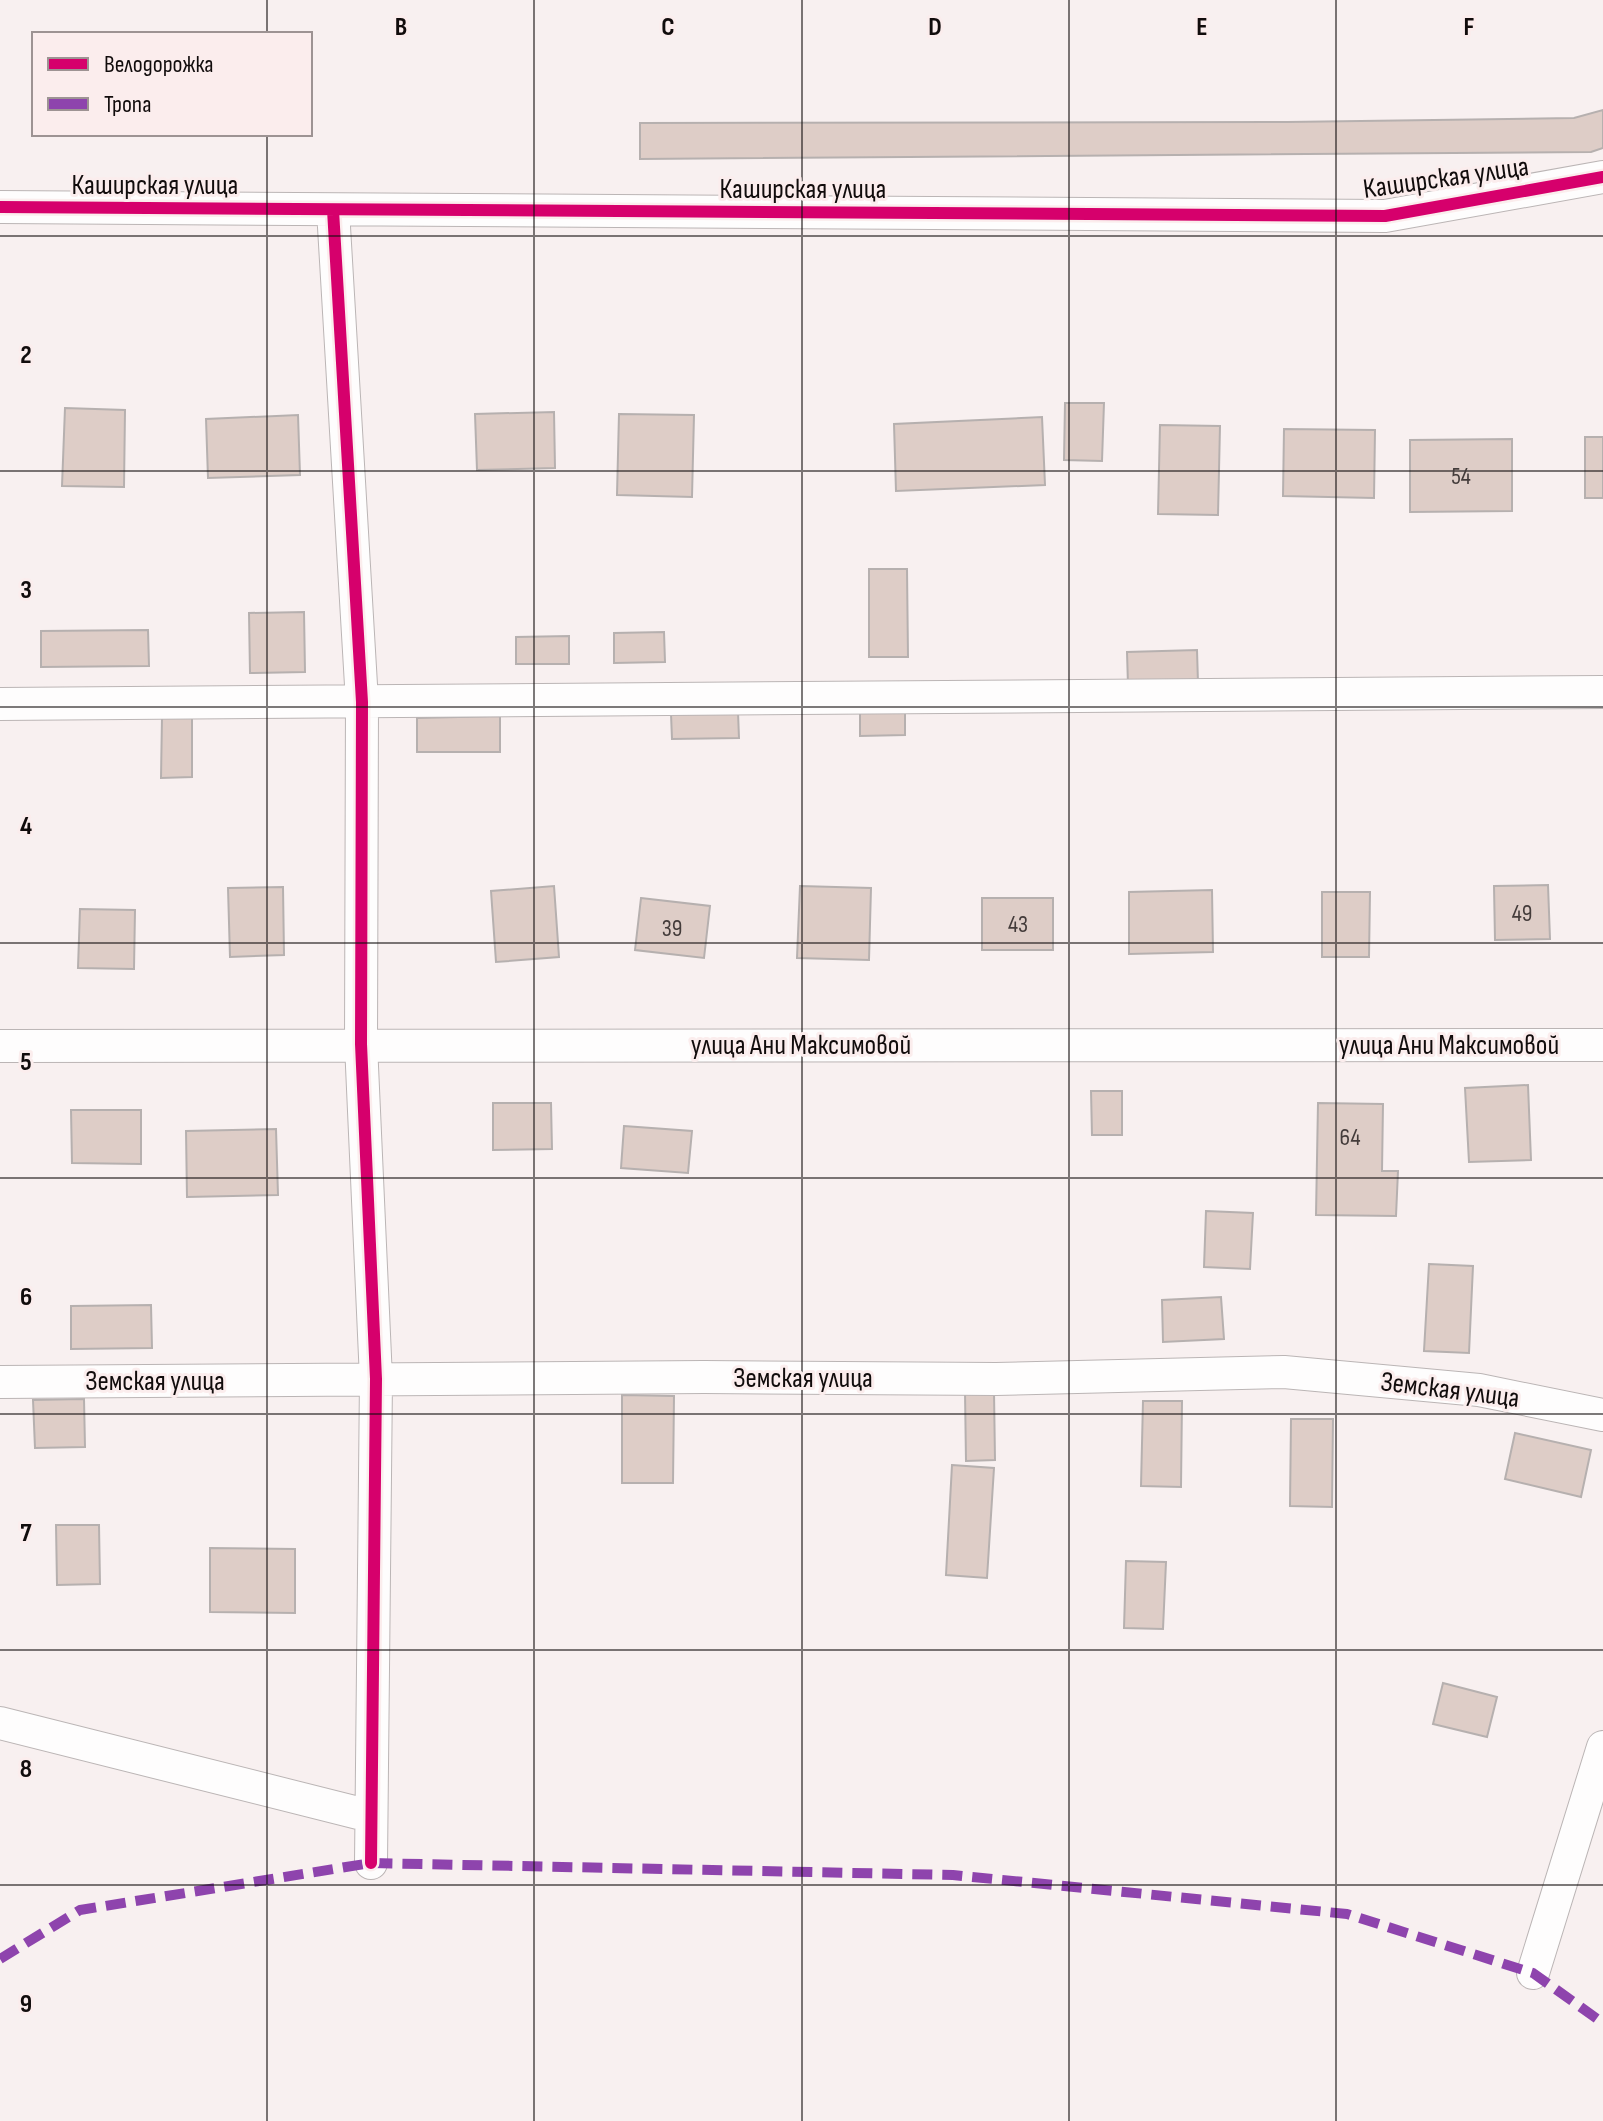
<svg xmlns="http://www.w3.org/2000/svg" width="1603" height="2121" font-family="'Sofia Sans Condensed',sans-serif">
<rect width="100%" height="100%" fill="#f8f0f0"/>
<path fill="#decdc7" stroke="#b6b0af" stroke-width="2" d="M1603,110V148L1591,152L640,159V123L1287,122L1574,118Z
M1065,403H1104L1102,461L1064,460Z
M65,408L125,410L124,487L62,486Z
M554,412L555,468L477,470L475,414Z
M619,414L694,415L692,497L617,495Z
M298,415L300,475L208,478L206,419Z
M1042,417L1045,485L896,491L894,424Z
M1160,425L1220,426L1218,515L1158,514Z
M1284,429L1375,430L1374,498L1283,496Z
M1585,437H1603V498H1585Z
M1512,439V511L1410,512V440Z
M869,569H907L908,657H869Z
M304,612L305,672L250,673L249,613Z
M148,630L149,666L41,667V631Z
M664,632L665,662L614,663V633Z
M569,636V664H516V637Z
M1197,650L1198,683L1128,685L1127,652Z
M738,712L739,738L672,739L671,714Z
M905,712V735L860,736V713Z
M500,716V752H417V718Z
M162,717H192V777L161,778Z
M1548,885L1550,939L1495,940L1494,886Z
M554,886L559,957L496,962L491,891Z
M800,886L871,888L869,960L797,958Z
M283,887L284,955L230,957L228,888Z
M1212,890L1213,952L1129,954V892Z
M1322,892H1370L1369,957H1322Z
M641,898L710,906L704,958L635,950Z
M982,898H1053V950H982Z
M80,909L135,910L134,969L78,968Z
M1528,1085L1531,1160L1469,1162L1465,1088Z
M1091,1091H1122V1135H1092Z
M493,1103H551L552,1149L493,1150Z
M1318,1103L1383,1104L1382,1171H1398L1396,1216L1316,1215Z
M71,1110H141V1164L72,1163Z
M624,1126L692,1131L688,1173L621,1168Z
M276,1129L278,1195L187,1197L186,1131Z
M1206,1211L1253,1213L1250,1269L1204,1267Z
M1429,1264L1473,1266L1469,1353L1424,1351Z
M1221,1297L1224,1339L1163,1342L1162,1300Z
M151,1305L152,1348L71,1349V1306Z
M965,1392H994L995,1460L966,1461Z
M622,1395L674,1396L673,1483H622Z
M84,1399L85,1447L35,1448L33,1400Z
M1143,1401H1182L1181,1487L1141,1486Z
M1291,1419H1333L1332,1507L1290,1506Z
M1515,1433L1591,1450L1581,1497L1505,1479Z
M952,1465L994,1468L987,1578L946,1575Z
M56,1525H99L100,1584L57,1585Z
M210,1548L295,1549V1613L210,1612Z
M1126,1561L1166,1562L1163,1629L1124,1628Z
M1443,1683L1497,1697L1487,1737L1433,1724Z"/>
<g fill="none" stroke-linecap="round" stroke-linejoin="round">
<defs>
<path id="street" d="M0,207L1385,216L1603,177
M333,210L362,702L361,1044L376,1379L371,1863
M0,704L1603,692
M0,1046L1603,1045
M0,1382L704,1377L996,1379L1284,1372L1479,1390L1603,1415
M0,1723L370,1816
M1533,1973L1603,1747"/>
</defs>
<use href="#street" stroke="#bbb5b5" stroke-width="34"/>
<use href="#street" stroke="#fefdfd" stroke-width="32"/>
<path stroke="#8e44ad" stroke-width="10" stroke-dasharray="20 10" stroke-linecap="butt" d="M0,1959L80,1910L371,1863L953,1875L1347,1914L1533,1973L1603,2023"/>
<defs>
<path id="cycleway" d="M0,207L1385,216L1603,177
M333,210L362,702L361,1044L376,1379L371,1863"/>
</defs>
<use href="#cycleway" stroke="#fbeded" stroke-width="17"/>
<use href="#cycleway" stroke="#d6006c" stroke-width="12"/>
</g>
<path fill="none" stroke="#110c0c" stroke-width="2" stroke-opacity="0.55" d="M267,0V34M534,0V2121M802,0V2121M1069,0V2121M1336,0V2121M267,134V2121M0,236H1603M0,471H1603M0,707H1603M0,943H1603M0,1178H1603M0,1414H1603M0,1650H1603M0,1885H1603"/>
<g text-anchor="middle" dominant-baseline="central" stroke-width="6" stroke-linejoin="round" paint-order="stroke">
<g font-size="24" fill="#443c3b">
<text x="1461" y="476">54</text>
<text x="1522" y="913">49</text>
<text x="1018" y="924">43</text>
<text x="672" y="928">39</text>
<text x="1350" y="1137">64</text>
</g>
<g font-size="28" fill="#110c0c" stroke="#fbeded">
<text transform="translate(1446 178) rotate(-8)">Каширская улица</text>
<text x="155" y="185">Каширская улица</text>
<text x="803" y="189">Каширская улица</text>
<text x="801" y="1045">улица Ани Максимовой</text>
<text x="1449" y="1045">улица Ани Максимовой</text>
<text x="803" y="1378">Земская улица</text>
<text x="155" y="1381">Земская улица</text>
<text transform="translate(1450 1390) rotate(7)">Земская улица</text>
</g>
</g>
<g font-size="26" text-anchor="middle" font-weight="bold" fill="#110c0c" stroke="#fbeded" stroke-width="6" stroke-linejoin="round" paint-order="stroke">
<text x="401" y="35">B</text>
<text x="668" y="35">C</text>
<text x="935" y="35">D</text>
<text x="1202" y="35">E</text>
<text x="1469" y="35">F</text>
<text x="26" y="363">2</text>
<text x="26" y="598">3</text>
<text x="26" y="834">4</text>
<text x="26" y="1070">5</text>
<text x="26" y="1305">6</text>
<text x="26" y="1541">7</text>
<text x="26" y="1777">8</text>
<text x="26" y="2012">9</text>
</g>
<rect x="32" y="32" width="280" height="104" fill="#fbeded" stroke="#9d9393" stroke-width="2"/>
<rect x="48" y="58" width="40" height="12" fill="#d6006c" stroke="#9d9393" stroke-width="2"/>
<text x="104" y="72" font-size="24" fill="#110c0c">Велодорожка</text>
<rect x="48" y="98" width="40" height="12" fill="#8e44ad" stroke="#9d9393" stroke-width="2"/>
<text x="104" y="112" font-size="24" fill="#110c0c">Тропа</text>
</svg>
